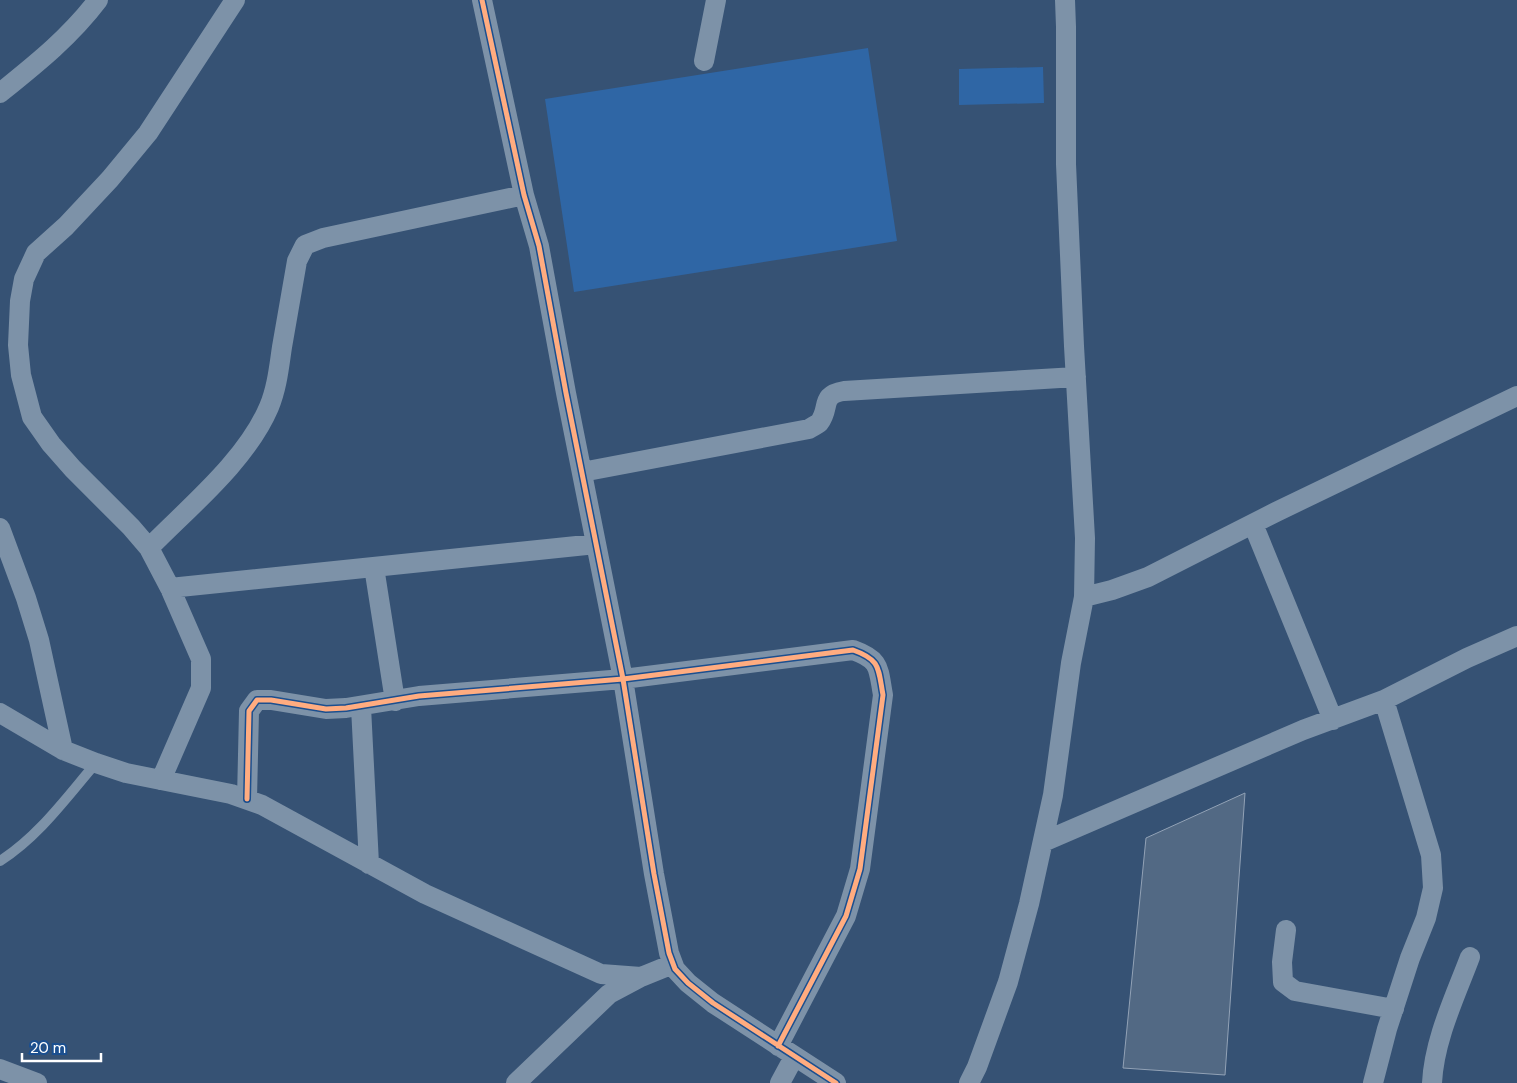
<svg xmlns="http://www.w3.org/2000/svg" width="1517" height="1083" font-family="'DM Sans',sans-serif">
<rect width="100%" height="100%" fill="#365274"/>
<path fill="#2f66a5" d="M868,48L897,241L574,292L545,99Z
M1043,67L1044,103L959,105V69Z"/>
<path fill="#526984" stroke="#92a2b6" d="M1245,793L1225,1075L1123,1068L1146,838Z"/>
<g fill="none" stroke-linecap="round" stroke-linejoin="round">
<path stroke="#7d92a8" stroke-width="10" d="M0,861C39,836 66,798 96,763"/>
<path stroke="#7d92a8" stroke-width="20" d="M482,0L524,195L539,246L566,393L623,679L654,874L669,953L675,969L688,983L713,1003L836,1083
M704,61L716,0
M0,93C36,64 70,37 98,0
M582,472L809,429C812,427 816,425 819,423C831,408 819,395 844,391L1076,377
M1253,524L1333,720
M0,528L26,598L39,640L63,750
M149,548C189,507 246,461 269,407C277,388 279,367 282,347C287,318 292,290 297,261L305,245L323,238L524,195
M374,567L395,701
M170,588L596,544
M1084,597L1112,590L1148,577L1276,512L1517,396
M361,707L369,864
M0,713L63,750L96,763L126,773L231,794L262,805L425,894L601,974L641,977L673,964
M161,780L201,688V659L170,588L149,548L131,527L73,469L51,444L32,417L21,375L18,345L20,301L24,279L36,253L66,226L110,179L148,133L235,0
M247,799L249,711L257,700H271L326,709L346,708L419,696L623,679L853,650C881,660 878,668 883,695L860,869L846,916L778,1046
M1043,842L1303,730L1384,700L1467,658L1517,636
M1286,930L1282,962L1283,982L1295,991L1394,1009
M0,1069L37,1083
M516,1083L609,994L641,977
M780,1083L794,1057
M969,1083L977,1067L1008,982L1029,904L1053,795L1071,663L1084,597L1085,538L1074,346L1066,164V27L1065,0
M1373,1083L1387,1029L1410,958L1426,918L1433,888L1431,855L1384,700
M1432,1083C1434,1040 1455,997 1470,957"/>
<defs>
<path id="cycleway" d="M482,0L524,195L539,246L566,393L623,679L654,874L669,953L675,969L688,983L713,1003L836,1083
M247,799L249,711L257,700H271L326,709L346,708L419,696L623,679L853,650C881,660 878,668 883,695L860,869L846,916L778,1046"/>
</defs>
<use href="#cycleway" stroke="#1b4f8f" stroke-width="8"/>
<use href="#cycleway" stroke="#ffac80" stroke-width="5"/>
</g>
<path d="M22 1053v8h79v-8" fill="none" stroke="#ffffff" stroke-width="2.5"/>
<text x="30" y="1053" font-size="15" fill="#ffffff" stroke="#1b4f8f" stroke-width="4" paint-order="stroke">20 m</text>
</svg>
